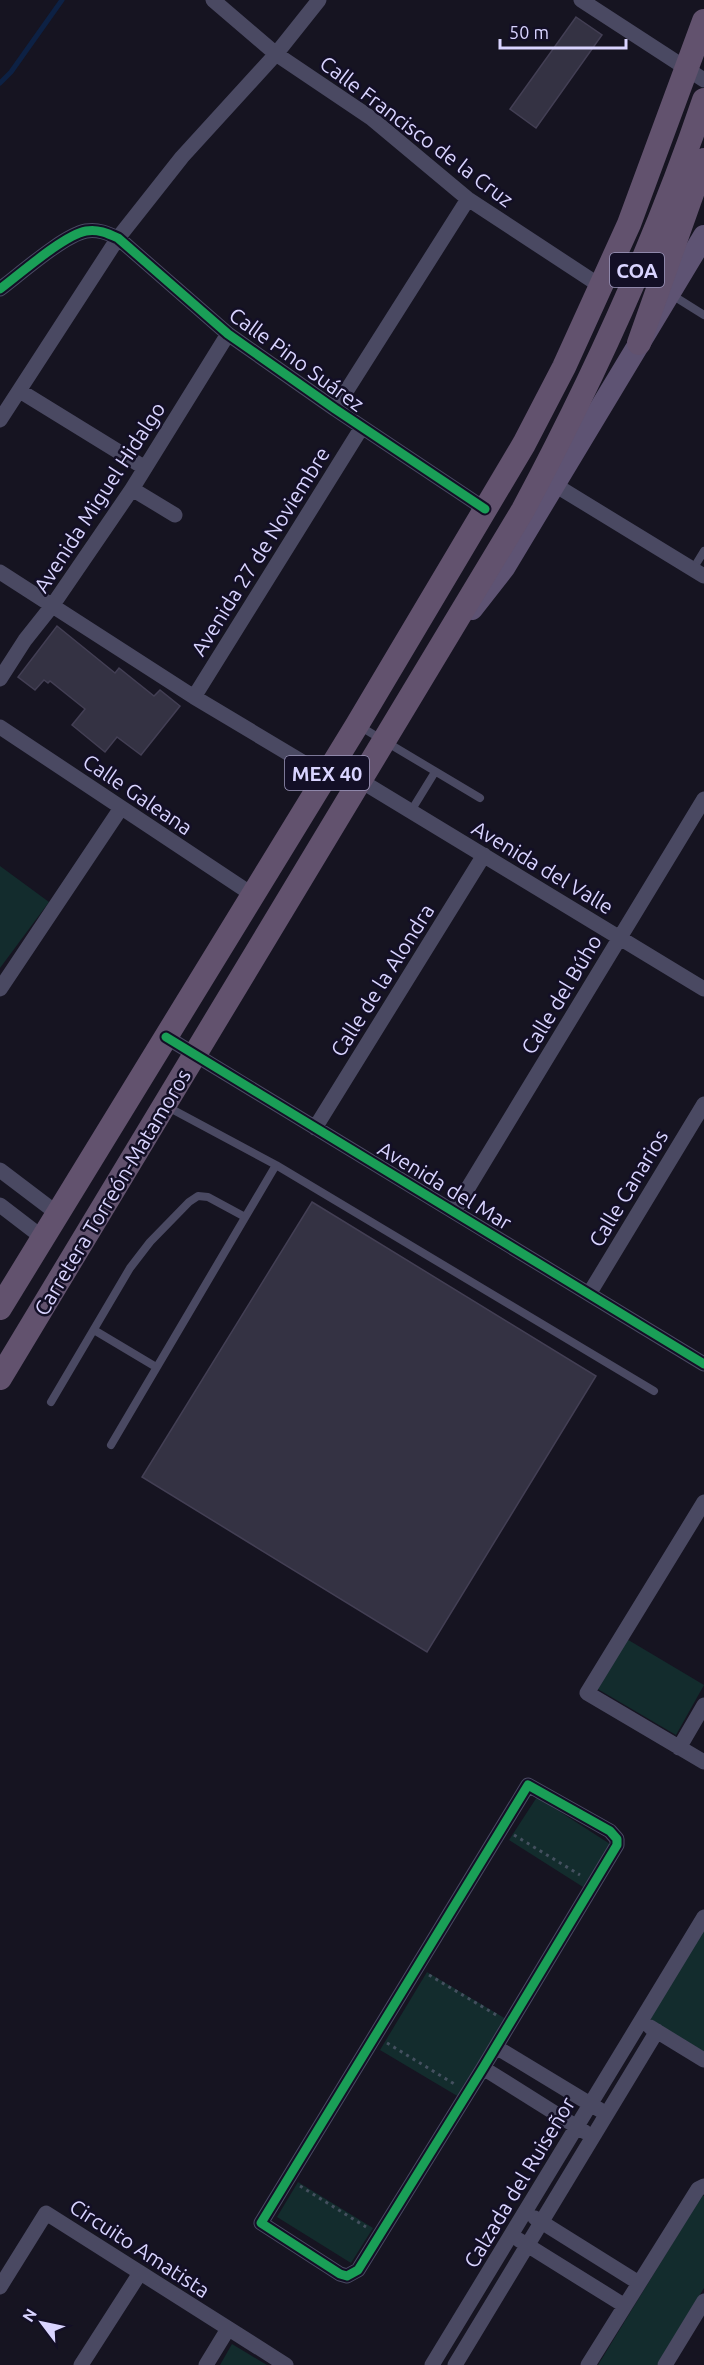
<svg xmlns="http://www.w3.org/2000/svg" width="704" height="2365" font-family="Ubuntu,sans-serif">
<rect width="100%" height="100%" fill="#161421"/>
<path fill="#132c2d" d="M0,866L49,902L0,968Z
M625,1638L704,1685L676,1735L596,1688Z
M537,1797L610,1844L583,1887L509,1840Z
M704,1925V2052L647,2017Z
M427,1972L506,2019L459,2097L380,2050Z
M298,2182L373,2228L351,2263L277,2217Z
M702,2195L704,2196V2288L657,2365H598Z
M232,2344L267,2365H220Z"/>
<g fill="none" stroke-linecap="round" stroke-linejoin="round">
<path stroke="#0d2144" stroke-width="5" d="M0,83L11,72L62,0"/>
</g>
<path fill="#343243" stroke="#433f54" stroke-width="1.5" d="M576,17L602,35L536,128L510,109Z
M57,626L115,673L119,668L154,696L160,690L180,706L141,755L117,737L105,752L72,725L85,709L50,681L48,683L44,680L35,690L18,677Z
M312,1202L596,1376L427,1652L142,1477Z"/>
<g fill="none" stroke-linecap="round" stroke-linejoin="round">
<path stroke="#44505f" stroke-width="3" stroke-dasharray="3 4.5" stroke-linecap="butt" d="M514,1835L580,1875
M429,1975L498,2016
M387,2043L456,2085
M300,2186L366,2227"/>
<path stroke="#4a4962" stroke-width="8" d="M672,295L704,315
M693,569L704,551
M361,727L480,798
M411,811L435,772
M166,1106L276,1165L654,1391
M94,1330L156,1367
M51,1402L130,1268L150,1242L189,1202L198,1196L208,1197L245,1217
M111,1445L276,1165"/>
<path stroke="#4a4962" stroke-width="15" d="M213,0L276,54L371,118L468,199L602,287
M581,0L704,80
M0,289C20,274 64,235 86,231C98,229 107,233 118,238L228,334L335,409L485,509
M20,391L145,468
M335,409L468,199
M0,420L118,238L182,157L276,54L319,0
M555,485L704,576
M132,489L175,515
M0,572L194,697L326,776
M0,679L25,640L52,606L132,489L228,334
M194,697L362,427
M0,727L253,895
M361,781L704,989
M0,989L121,808
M166,1037L704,1364
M315,1128L484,855
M0,1170L58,1214
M0,1205L43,1238
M454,1211L704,799
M589,1294L704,1104
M704,1502L587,1693L704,1762
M679,1748L704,1705
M528,1785L610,1831L617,1839V1845L483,2068L358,2270L347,2276L340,2274L261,2223Z
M650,2027L704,2060
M496,2047L600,2110
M483,2068L585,2132
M535,2218L639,2283
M519,2240L625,2306
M0,2287L46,2213L286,2365
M81,2365L140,2273
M206,2365L228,2329
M432,2365L704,1917
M455,2365L657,2031
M588,2365L698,2189L704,2186
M665,2365L704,2301"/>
<path stroke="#5e5373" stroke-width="22" d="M472,609L504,568L704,236"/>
<path stroke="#62526e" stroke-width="24" d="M639,343L704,160
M0,1308L357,725L524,444L564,367L629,224L704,21
M0,1378L523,510C593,379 656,241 704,100"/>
<defs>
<path id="cycleway" d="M0,289C20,274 64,235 86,231C98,229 107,233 118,238L228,334L335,409L485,509
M166,1037L704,1364
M528,1785L610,1831L617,1839V1845L483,2068L358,2270L347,2276L340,2274L261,2223Z"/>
</defs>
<use href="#cycleway" stroke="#130f26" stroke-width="13"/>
<use href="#cycleway" stroke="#1a9f57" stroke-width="9"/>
</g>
<g text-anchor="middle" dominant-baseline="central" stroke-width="5" stroke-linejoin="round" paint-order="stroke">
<g fill="#130f26" stroke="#9e99be" stroke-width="1.5">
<rect x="610" y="253" width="54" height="34" rx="4.5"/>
<rect x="285" y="756" width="84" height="34" rx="4.5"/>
</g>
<g font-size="20" font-weight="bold" fill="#d9d4ff">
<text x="637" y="270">COA</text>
<text x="327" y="773">MEX 40</text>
</g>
<g font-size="21" fill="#d9d4ff" stroke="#130f26">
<text transform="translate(417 131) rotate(37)">Calle Francisco de la Cruz</text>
<text transform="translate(297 359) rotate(36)">Calle Pino Suárez</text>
<text transform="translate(99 497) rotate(-57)">Avenida Miguel Hidalgo</text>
<text transform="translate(260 551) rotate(-58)">Avenida 27 de Noviembre</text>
<text transform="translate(138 794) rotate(34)">Calle Galeana</text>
<text transform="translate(543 867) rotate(31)">Avenida del Valle</text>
<text transform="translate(382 980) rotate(-58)">Calle de la Alondra</text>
<text transform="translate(561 994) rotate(-59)">Calle del Búho</text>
<text transform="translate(445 1185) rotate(31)">Avenida del Mar</text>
<text transform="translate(628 1188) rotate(-59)">Calle Canarios</text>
<text transform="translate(112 1192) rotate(-59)">Carretera Torreón-Matamoros</text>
<text transform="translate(519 2182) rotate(-59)">Calzada del Ruiseñor</text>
<text transform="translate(140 2248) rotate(33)">Circuito Amatista</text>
</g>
</g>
<g transform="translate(42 2323) rotate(302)" stroke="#130f26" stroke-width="4.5" paint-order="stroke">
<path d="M0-4.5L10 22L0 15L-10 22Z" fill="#d9d4ff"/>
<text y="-9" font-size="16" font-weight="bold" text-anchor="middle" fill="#d9d4ff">N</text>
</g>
<path d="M500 39v9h126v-9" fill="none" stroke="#d9d4ff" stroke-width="3"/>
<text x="509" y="39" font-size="18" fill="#d9d4ff" stroke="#130f26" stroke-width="4.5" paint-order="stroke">50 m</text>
</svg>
